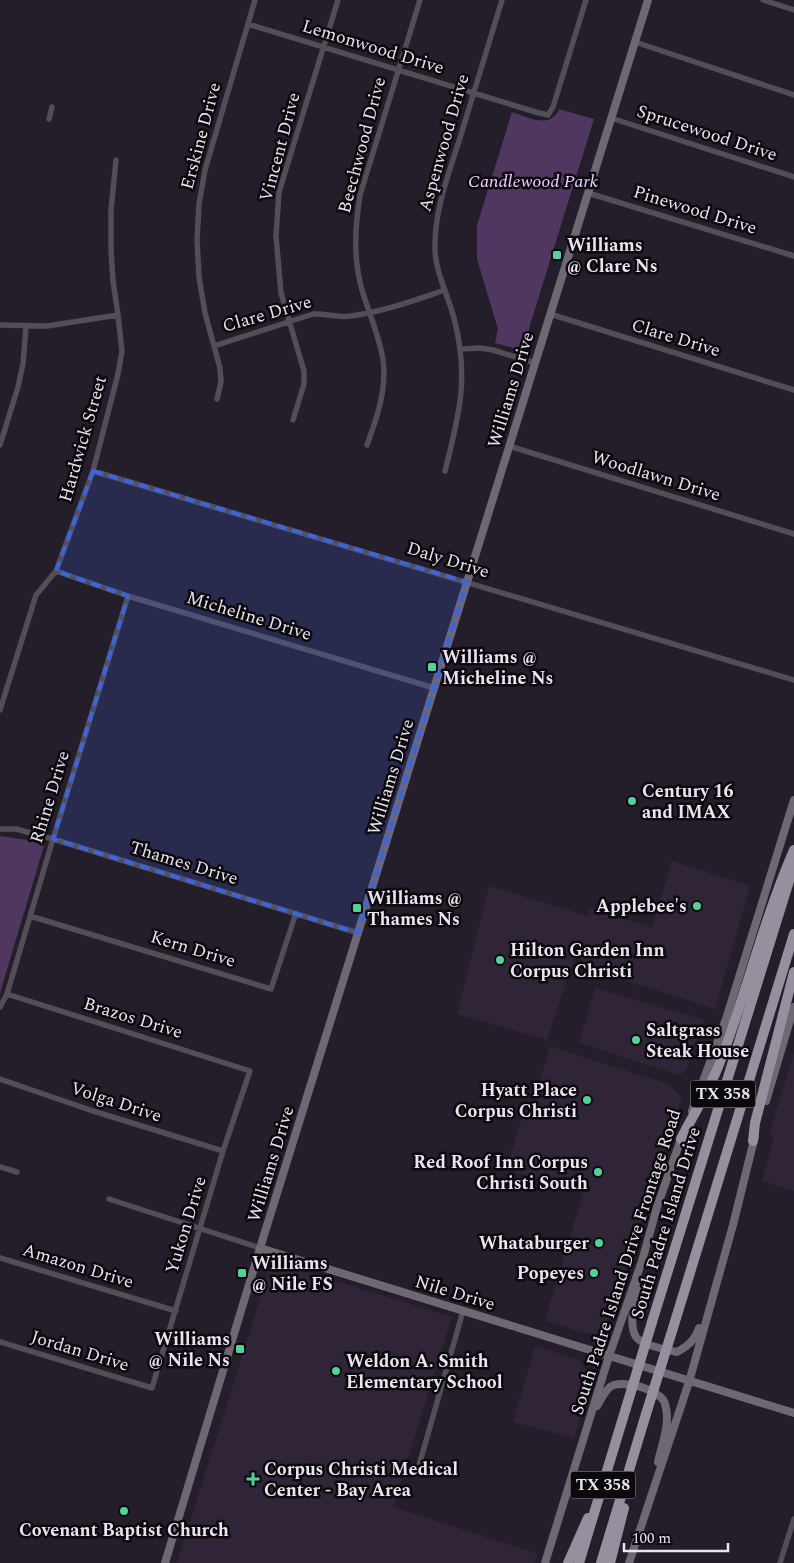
<svg xmlns="http://www.w3.org/2000/svg" width="794" height="1563" font-family="Spectral,serif">
<rect width="100%" height="100%" fill="#241d2a"/>
<path fill="#302537" d="M672,861L750,886L715,1009L591,969L581,958L575,955L547,1040L457,1014L489,886L588,916L590,909L652,927Z
M595,988L704,1020L687,1068L680,1075L579,1043Z
M550,1046L668,1084L682,1097L606,1327L596,1334L581,1332L545,1320L583,1194L572,1189L506,1170L524,1110L531,1112Z
M794,1052V1191L762,1181L774,1135H769Z
M272,1261L452,1317L393,1507L538,1554L535,1563H177Z
M535,1346L580,1360L591,1380L574,1438L513,1422Z"/>
<path fill="#4f375f" d="M559,109L594,119L530,325L525,353L517,349L495,343L498,329L477,259V225L512,112C527,117 551,130 559,109Z
M0,836L28,840L44,846L0,993Z"/>
<g fill="none" stroke-linecap="round" stroke-linejoin="round">
<path stroke="#524e55" stroke-width="5.5" d="M763,0L794,10
M248,24L539,113L548,115L553,107L586,0
M635,42L794,95
M611,118L794,177
M49,119L52,107
M588,193L794,256
M550,314L794,390
M0,325L47,326L118,315
M214,346L313,314C325,313 339,318 351,316C383,312 415,300 445,290
M461,349L480,348L493,350L535,363
M217,399L221,382L220,368L205,313L199,277L197,240L199,204L205,170L255,0
M293,420L304,384V371L281,293L276,236L279,192L338,0
M0,445L18,387L23,364L26,327
M367,445C377,418 387,389 383,359C379,336 369,313 362,290C353,258 355,227 360,195L420,0
M509,446L794,534
M93,471L794,680
M445,471C459,415 469,380 455,322C449,296 434,271 435,245C435,208 449,173 460,138C474,92 488,46 502,0
M56,571L128,596L434,688
M0,710L36,595L56,571L93,471L118,374L122,351L118,315L113,281L111,250V210L116,160
M0,829H16L53,839L358,933
M30,916L271,989L296,913
M0,1007L7,994L53,839L128,596
M0,1079L93,1111L223,1151
M0,1167L17,1172
M109,1199L260,1248
M0,1258L176,1311
M0,1342L152,1388L223,1151L250,1071L7,994
M418,1469L463,1311
M780,1563L794,1519"/>
<path stroke="#6e6873" stroke-width="8" d="M766,1101L794,1007
M692,1111L726,1019L794,800
M260,1248L794,1413
M638,1285C635,1298 628,1325 636,1337C641,1345 667,1350 677,1352C688,1346 695,1340 699,1328
M597,1406C600,1401 605,1391 610,1387C621,1378 662,1390 665,1404C671,1422 662,1444 658,1462
M165,1563L260,1248L648,0
M545,1563L609,1356L642,1261L657,1207L682,1136
M629,1563L689,1382L733,1225L755,1136"/>
<path stroke="#978e9e" stroke-width="10" d="M681,1139C693,1115 708,1092 718,1067C746,996 763,921 794,850
M753,1141L755,1123L794,972
M652,1322L794,865
M673,1328L794,934
M568,1563L588,1518
M579,1563L626,1408
M601,1563L646,1414
M610,1563L624,1508"/>
<path stroke="#978e9e" stroke-width="10" d="M626,1408L652,1322
M646,1414L673,1328"/>
</g>
<path fill="#3c64db" fill-opacity="0.2" stroke="#3c64db" stroke-width="4" stroke-dasharray="10 6" stroke-linejoin="round" d="M93,471L467,582L358,933L53,839L128,596L56,571Z"/>
<g fill="#4fd399" stroke="#0c090e" stroke-width="2">
<rect x="552" y="250" width="10" height="10" rx="2.5"/>
<rect x="427" y="662" width="10" height="10" rx="2.5"/>
<circle cx="632" cy="801" r="5"/>
<circle cx="697" cy="906" r="5"/>
<rect x="352" y="903" width="10" height="10" rx="2.5"/>
<circle cx="500" cy="960" r="5"/>
<circle cx="636" cy="1040" r="5"/>
<circle cx="587" cy="1100" r="5"/>
<circle cx="598" cy="1172" r="5"/>
<circle cx="599" cy="1243" r="5"/>
<rect x="237" y="1268" width="10" height="10" rx="2.5"/>
<circle cx="594" cy="1273" r="5"/>
<rect x="235" y="1344" width="10" height="10" rx="2.5"/>
<circle cx="336" cy="1371" r="5"/>
<path d="M250.5 1471.5h5v5h5v5h-5v5h-5v-5h-5v-5h5z"/>
<circle cx="124" cy="1511" r="5"/>
</g>
<g text-anchor="middle" dominant-baseline="central" stroke-width="5" stroke-linejoin="round" paint-order="stroke">
<g fill="#0c090e" stroke="#a7a2aa" stroke-width="1">
<rect x="690.5" y="1080.5" width="65" height="27" rx="4"/>
<rect x="570.5" y="1471.5" width="65" height="27" rx="4"/>
</g>
<g font-size="16" font-weight="bold" fill="#e9e4ed">
<text x="723" y="1094">TX 358</text>
<text x="603" y="1485">TX 358</text>
</g>
<g font-size="18" fill="#e9e4ed" stroke="#0c090e">
<text transform="translate(373 47) rotate(17)">Lemonwood Drive</text>
<text transform="translate(707 133) rotate(18)">Sprucewood Drive</text>
<text transform="translate(201 136) rotate(-75)">Erskine Drive</text>
<text transform="translate(444 143) rotate(-74)">Aspenwood Drive</text>
<text transform="translate(362 145) rotate(-75)">Beechwood Drive</text>
<text transform="translate(280 147) rotate(-75)">Vincent Drive</text>
<text transform="translate(695 210) rotate(17)">Pinewood Drive</text>
<text transform="translate(267 314) rotate(-16)">Clare Drive</text>
<text transform="translate(676 338) rotate(17)">Clare Drive</text>
<text transform="translate(511 390) rotate(-73)">Williams Drive</text>
<text transform="translate(83 439) rotate(-74)">Hardwick Street</text>
<text transform="translate(656 476) rotate(17)">Woodlawn Drive</text>
<text transform="translate(448 560) rotate(17)">Daly Drive</text>
<text transform="translate(249 616) rotate(17)">Micheline Drive</text>
<text transform="translate(391 777) rotate(-73)">Williams Drive</text>
<text transform="translate(50 797) rotate(-73)">Rhine Drive</text>
<text transform="translate(184 863) rotate(17)">Thames Drive</text>
<text transform="translate(193 949) rotate(17)">Kern Drive</text>
<text transform="translate(133 1018) rotate(17)">Brazos Drive</text>
<text transform="translate(116 1102) rotate(18)">Volga Drive</text>
<text transform="translate(271 1164) rotate(-73)">Williams Drive</text>
<text transform="translate(666 1223) rotate(-73)">South Padre Island Drive</text>
<text transform="translate(186 1225) rotate(-73)">Yukon Drive</text>
<text transform="translate(626 1262) rotate(-72)">South Padre Island Drive Frontage Road</text>
<text transform="translate(78 1266) rotate(17)">Amazon Drive</text>
<text transform="translate(455 1293) rotate(17)">Nile Drive</text>
<text transform="translate(80 1351) rotate(17)">Jordan Drive</text>
</g>
<g font-size="18" font-style="italic" fill="#ecd2fe" stroke="#0c090e">
<text x="533" y="181">Candlewood Park</text>
</g>
<g font-size="18" font-weight="bold" fill="#e9e4ed" stroke="#0c090e" text-anchor="start">
<text x="567" y="245">Williams<tspan x="567" dy="21">@ Clare Ns</tspan></text>
<text x="442" y="657">Williams @<tspan x="442" dy="21">Micheline Ns</tspan></text>
<text x="642" y="791">Century 16<tspan x="642" dy="21">and IMAX</tspan></text>
<text x="367" y="898">Williams @<tspan x="367" dy="21">Thames Ns</tspan></text>
<text x="687" y="906" text-anchor="end">Applebee's</text>
<text x="510" y="950">Hilton Garden Inn<tspan x="510" dy="21">Corpus Christi</tspan></text>
<text x="646" y="1030">Saltgrass<tspan x="646" dy="21">Steak House</tspan></text>
<text x="577" y="1090" text-anchor="end">Hyatt Place<tspan x="577" dy="21">Corpus Christi</tspan></text>
<text x="588" y="1162" text-anchor="end">Red Roof Inn Corpus<tspan x="588" dy="21">Christi South</tspan></text>
<text x="589" y="1243" text-anchor="end">Whataburger</text>
<text x="252" y="1263">Williams<tspan x="252" dy="21">@ Nile FS</tspan></text>
<text x="584" y="1273" text-anchor="end">Popeyes</text>
<text x="230" y="1339" text-anchor="end">Williams<tspan x="230" dy="21">@ Nile Ns</tspan></text>
<text x="346" y="1361">Weldon A. Smith<tspan x="346" dy="21">Elementary School</tspan></text>
<text x="264" y="1469">Corpus Christi Medical<tspan x="264" dy="21">Center - Bay Area</tspan></text>
<text x="124" y="1530" text-anchor="middle">Covenant Baptist Church</text>
</g>
</g>
<path d="M624 1543v8h104v-8" fill="none" stroke="#e9e4ed" stroke-width="2.5"/>
<text x="632" y="1543" font-size="15" fill="#e9e4ed" stroke="#0c090e" stroke-width="4" paint-order="stroke">100 m</text>
</svg>
